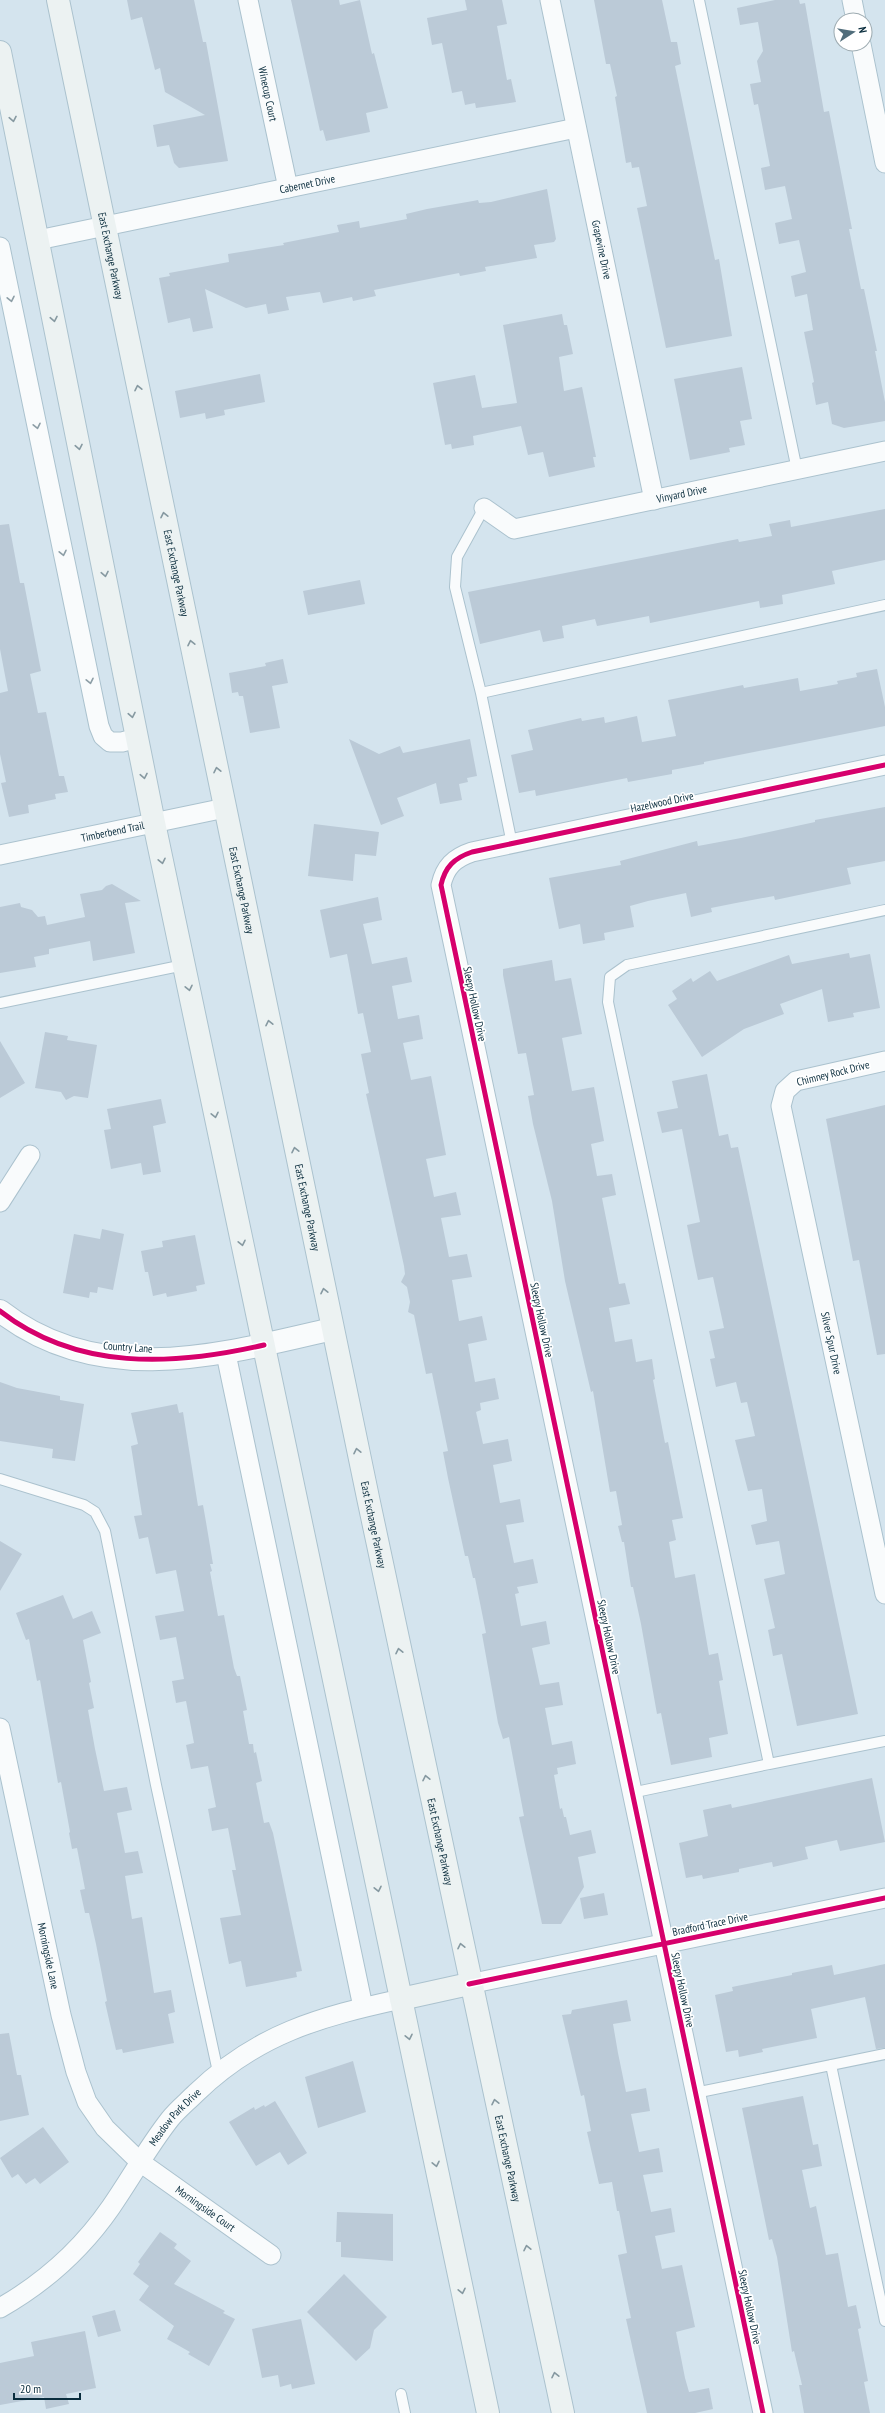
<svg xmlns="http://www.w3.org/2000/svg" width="885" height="2413" font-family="'PT Sans Narrow',sans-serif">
<rect width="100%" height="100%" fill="#d4e4ee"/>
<path fill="#bbcad7" d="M127,0H194L203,42H206L228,161L179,168L174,163L169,145L157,147L153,125L205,115L165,92L160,68L155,70L142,17L131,20Z
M291,0H339L340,5L360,0L372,54L374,53L388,108L366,113L370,132L326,141L323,130L320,131Z
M465,0H502L507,24L497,26L507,80L511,79L516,102L476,108L475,103L465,105L462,91L452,93L442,43L432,45L427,18L467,10Z
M594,0H662L671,42H677L681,64L675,66L715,260L719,259L732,336L666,348L637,208L647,206L639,167L632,168L631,162L626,163L615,97L617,96L610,64H606Z
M775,0H799L800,4L805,3L824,112L829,111L852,229H849L861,289H864L877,351H875L885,402V421L844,428L832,424L828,402L816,405L812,383L814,382L804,332L813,330L807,294L795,297L791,276L806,272L799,240L779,244L775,223L792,219L785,186L765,190L761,168L770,166L758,104L754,105L750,84L761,82L757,61L763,51L758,22L740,25L737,8Z
M547,189L556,239L554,242L534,245L537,258L485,267L486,271L460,276L459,273L374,290L376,296L353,301L352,297L323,303L320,292L286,297L289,310L268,314L266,304L246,308L205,289L213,328L193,332L190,318L168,323L159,278L170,276L169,273L229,262L228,254L284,245L283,243L339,232L337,225L359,221L360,228L407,219L406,214L427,209L473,201L478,200L479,203L491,202Z
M562,314L564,325H567L573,354L559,357L564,391L582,387L596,457H593L595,467L549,477L543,452L528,455L521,426L473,436L474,445L452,449L451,444L445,445L433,383L475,375L482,408L517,403L503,325Z
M742,367L752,419L740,421L745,445L729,448L730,452L690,460L674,379Z
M260,374L265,402L224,410L225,415L206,419L205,413L180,418L175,391Z
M885,509V560L832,571L835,584L782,595L783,604L760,608L759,601L650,623L649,616L597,626L595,619L562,626L564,638L543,642L540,630L480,644L468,592L738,539L739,542L772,536L769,524L790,520L791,527Z
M9,524L20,583H24L41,671L30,674L38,713L46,712L59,776H64L68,792L55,794L56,799L28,805L29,813L9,817L1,783L6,782L0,754V693L8,691L0,649V525Z
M360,580L365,604L308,615L303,591Z
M283,659L288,683L272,686L280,728L250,733L243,696H239L238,692L232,693L229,673L266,666L265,663Z
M877,669L885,707V726L704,762V764L672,770V774L628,782L627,778L536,796L535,790L519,793L511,755L533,750L528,730L581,718L582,721L604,717L605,723L637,716L642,742L676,736L668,700L743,685L744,688L798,678L800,691L838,684L837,681L857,677L856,673Z
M349,739L379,754L400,746L403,753L470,739L477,776L467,778L468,782L459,784L462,800L440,804L436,783L397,798L404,816L381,825Z
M885,807V861L847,868L851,884L775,900L774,896L736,903L711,908L712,912L691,917L686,893L648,901L630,906L634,927L604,933L605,940L583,944L580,924L559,929L549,878L621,865L620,861L697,841L698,846L741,838L815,822V820Z
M314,824L379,832L376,856L355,854L353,881L308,876Z
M112,884L141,901L125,903L135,953L93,961L90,941L49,949V954L34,957L36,967L0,973V907L20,903L21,907L32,910L38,917L45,916L47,925L85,917L80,894L102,890L106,886Z
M378,897L382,920L363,924L372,964L407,957L412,982L392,986L398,1019L419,1015L423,1039L403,1043L411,1080L431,1076L446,1155L426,1159L434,1197L456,1192L461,1215L441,1218L449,1257L467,1254L472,1277L452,1280L459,1321L482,1316L487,1340L468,1344L475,1382L495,1378L499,1399L480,1403L481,1410L476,1412L483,1444L508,1439L512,1461L493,1465L500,1503L520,1499L524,1522L506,1525L514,1563L533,1559L538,1583L517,1587L519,1593L515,1594L521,1626L546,1621L550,1644L532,1648L540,1685L559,1682L563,1705L545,1708L552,1745L572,1741L576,1764L557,1768L558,1774L554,1775L560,1809L562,1808L564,1817H566L570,1835L591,1830L596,1853L578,1857L584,1887L561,1924H542L519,1817L524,1816L509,1737L503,1739L498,1723L482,1634L486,1633L475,1578H473L468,1556H465L448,1478L443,1452L448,1451L432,1373L426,1374L414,1315L408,1312L410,1302L407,1287L401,1282L405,1274L404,1266L366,1094L369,1093L361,1054L371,1052L363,1013L358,1014L347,954L330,958L320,910Z
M849,953L850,958L870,954L880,1008L853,1013L854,1017L828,1022L822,989L780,1004L784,1014L744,1029L702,1057L668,1005L677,999L672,991L691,978L693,982L710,971L717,981L789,955L792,964Z
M552,960L555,981L571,978L582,1034L562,1038L572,1091L594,1087L604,1141L591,1144L597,1176L612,1174L616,1195L602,1198L619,1284L625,1283L630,1304L609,1308L615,1342L632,1339L636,1362L652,1359L655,1379L653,1380L665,1443L668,1442L683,1518L672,1520L676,1540L669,1542L675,1578L695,1574L709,1655L718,1653L723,1680L719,1681L728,1734L709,1738L712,1757L671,1765L661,1713L657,1714L641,1624L633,1587H631L624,1542H622L618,1526L622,1525L616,1491L610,1492L593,1391L591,1392L565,1281L552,1201L533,1124L528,1096L534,1095L526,1053L518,1054L503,975V969Z
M45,1032L68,1036L67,1040L97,1045L88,1098L74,1096L66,1100L61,1092L35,1088Z
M0,1041L25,1083L0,1098Z
M707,1074L719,1136L728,1134L731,1148L738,1147L858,1714L797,1726L782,1654L773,1656L768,1630L775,1628L764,1579L785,1574L779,1541L756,1545L751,1525L767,1521L762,1489L748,1491L735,1440L755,1436L747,1402L741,1403L736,1382L716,1387L710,1359L715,1358L709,1331L724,1328L713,1277L698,1280L693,1256L687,1225L700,1222L682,1129L662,1133L657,1112L678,1108L672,1081Z
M161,1099L166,1123L153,1126L161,1172L143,1175L141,1163L111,1169L104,1130L111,1129L107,1109Z
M885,1105V1354L877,1355L859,1260L853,1261L826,1119Z
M102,1229L124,1234L113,1290L98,1287L97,1293L90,1292L89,1298L63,1293L74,1234L100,1239Z
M195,1235L205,1284L196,1286L197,1291L167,1297L166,1293L153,1296L148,1272H145L141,1251L163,1247L162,1241Z
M0,1382L17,1388L60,1396V1400L84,1404L75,1461L52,1458L53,1449L0,1441Z
M177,1404L179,1413L183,1412L198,1506L203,1505L206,1522L213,1564H210L212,1571L210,1572L218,1616L224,1615L234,1668L237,1676H240L247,1710L243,1711L249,1744H253L254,1753L256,1752L262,1781L256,1783L264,1823L269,1822L273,1833L302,1971L296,1972L297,1977L246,1987L241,1961L229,1964L220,1918L241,1915L232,1870H236L228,1828L212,1831L208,1809L216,1807L208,1766L191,1769L186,1745L194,1743L186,1701L176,1703L172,1681L184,1679L176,1637L160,1640L155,1616L184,1611L176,1570L156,1574L148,1537L139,1539L134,1516L142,1515L131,1446L138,1444L131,1413Z
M0,1541L22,1554L0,1591Z
M63,1595L73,1619L92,1611L101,1633L83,1640L91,1682L89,1683L94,1708L88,1710L95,1749L104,1791L127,1787L132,1810L117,1813L125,1853L138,1851L143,1873L125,1876L132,1919L142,1917L154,1993L171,1990L175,2012L168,2014L174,2043L123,2053L122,2049L116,2050L110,2024L105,2002L107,2001L96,1944L89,1913H85L80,1890L85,1889L77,1848L72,1849L69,1833L70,1832L61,1782L58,1783L40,1680L37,1681L29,1639L26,1640L16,1613Z
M872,1778L885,1842L840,1851L837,1840L805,1847L808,1859L773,1867L772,1862L739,1869V1872L703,1879L702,1875L686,1878L679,1843L708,1836L703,1810L731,1804L732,1808Z
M604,1893L608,1915L584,1919L580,1898Z
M885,1964V2048L876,2049L865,1997L811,2009L817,2038L762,2049L763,2052L739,2057L738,2050L726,2052L715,1995L733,1991L732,1987L792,1975V1973L832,1965L834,1975Z
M627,2000L631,2021L613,2024L618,2053L626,2092L646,2088L650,2111L631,2114L639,2152L659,2148L663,2172L643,2175L651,2212L671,2208L675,2232L655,2236L662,2269L682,2265L695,2327L676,2332L685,2378L689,2392L709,2388L713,2409L695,2413H647L626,2319L631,2318L618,2255L627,2253L619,2211H617L612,2182L599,2184L587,2132L591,2131L584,2095L581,2096L562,2015L571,2014L572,2010Z
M9,2033L17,2075H21L29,2115L0,2121V2034Z
M353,2061L366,2112L318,2128L305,2077Z
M803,2096L813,2145L818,2144L822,2166L802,2170L810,2208L816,2206L826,2255L838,2253L848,2307L856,2305L861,2328L858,2329L868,2381L864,2382L870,2413H804L799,2385H802L794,2351L792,2352L777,2257L772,2239L769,2240L742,2108Z
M275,2101L307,2153L288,2165L280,2152L256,2166L229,2122L254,2107L255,2110L264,2105L265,2107Z
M43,2127L69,2162L40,2184L35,2178L26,2184L18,2174L12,2178L0,2158Z
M337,2212L393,2214V2261L341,2257V2242H336Z
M160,2232L177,2244L174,2248L191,2261L174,2284L225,2311L223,2313L235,2319L209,2366L188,2354L190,2352L167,2339L174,2326L139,2300L149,2286L133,2274L140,2264L138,2262Z
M344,2274L387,2317L374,2330L370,2348L356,2361L307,2312Z
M115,2310L121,2331L98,2337L92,2316Z
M301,2319L315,2384L292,2389L291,2384L280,2387L278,2375L262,2378L252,2329Z
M85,2331L96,2388L66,2394L69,2404L46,2409L44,2397L0,2405V2363L34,2356L31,2342Z"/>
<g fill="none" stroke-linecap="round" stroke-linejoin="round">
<defs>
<path id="service" d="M699,0L797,470
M481,693L455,587L457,557L484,508
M512,844L481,693L885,605
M885,910L627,965L610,977L608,1002L769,1764L885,1741
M0,1003L184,965
M0,1479L84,1505L95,1512L105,1531L156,1785L218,2072
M631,1793L769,1764
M831,2065L885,2321
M695,2093L885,2054
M401,2394L405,2413"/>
<g id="minor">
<path id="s1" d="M248,0L288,188"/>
<path id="s2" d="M550,0L654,500"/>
<path d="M852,0L856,20"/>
<path d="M861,44L885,163"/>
<path id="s3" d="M38,240L576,128"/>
<path d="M0,247L99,726L103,736L110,742H122L137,738"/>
<path id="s4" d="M484,508L514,529L885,451"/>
<path id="s5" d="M0,855L225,808"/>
<path id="s6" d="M885,1061L796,1081L785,1091L781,1106L885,1594"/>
<path d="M0,1202L30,1155"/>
<path d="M226,1354L363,2007"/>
<path id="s7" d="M0,1728L61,2015L76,2072L87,2102L105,2128L140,2162L271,2255"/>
<path d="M469,1984L885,1898"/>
<path id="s8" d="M0,2308C44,2283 82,2249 111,2207C131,2178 148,2147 170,2119C177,2110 187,2102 196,2093C257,2034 319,2017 401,1999"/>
<path d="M763,2413L441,885C445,867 454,858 472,852L885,765"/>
</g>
<path id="tertiary" d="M0,1311C100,1389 220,1355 332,1329"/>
<g id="secondary">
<path id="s9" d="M58,0C225,805 388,1610 563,2413"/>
<path d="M0,52L154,823L488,2413"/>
<path d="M401,1999L469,1984"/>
</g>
</defs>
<use href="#service" stroke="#abc2ce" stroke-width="12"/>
<use href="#minor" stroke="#abc2ce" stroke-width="21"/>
<use href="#tertiary" stroke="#abc2ce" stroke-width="24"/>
<use href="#secondary" stroke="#abc2ce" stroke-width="24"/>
<use href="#service" stroke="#f9fbfc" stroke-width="10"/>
<use href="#minor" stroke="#f9fbfc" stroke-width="19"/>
<use href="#tertiary" stroke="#f9fbfc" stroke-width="22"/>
<use href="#secondary" stroke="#ecf2f2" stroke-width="22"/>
<defs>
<path id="cycleway" d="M0,1311C77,1371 173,1366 264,1345
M469,1984L885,1898
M763,2413L441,885C445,867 454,858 472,852L885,765"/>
</defs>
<use href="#cycleway" stroke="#fff" stroke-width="8"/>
<use href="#cycleway" stroke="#d6006c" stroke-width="5"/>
</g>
<defs><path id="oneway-chevron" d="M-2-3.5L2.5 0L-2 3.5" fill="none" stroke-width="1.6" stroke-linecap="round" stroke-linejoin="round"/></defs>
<g stroke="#8699a1">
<use href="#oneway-chevron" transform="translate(13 119) rotate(79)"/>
<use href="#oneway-chevron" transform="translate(54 319) rotate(79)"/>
<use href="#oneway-chevron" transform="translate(138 388) rotate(-102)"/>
<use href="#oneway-chevron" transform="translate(79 447) rotate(79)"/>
<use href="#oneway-chevron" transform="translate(164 515) rotate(-102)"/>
<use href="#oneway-chevron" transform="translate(105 574) rotate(79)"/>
<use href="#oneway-chevron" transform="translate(191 643) rotate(-102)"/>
<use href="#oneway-chevron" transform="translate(132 715) rotate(79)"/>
<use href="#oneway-chevron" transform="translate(217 770) rotate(-102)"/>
<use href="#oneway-chevron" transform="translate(144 776) rotate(79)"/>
<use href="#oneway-chevron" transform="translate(162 861) rotate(78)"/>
<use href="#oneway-chevron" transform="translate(189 988) rotate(78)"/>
<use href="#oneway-chevron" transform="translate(269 1023) rotate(-102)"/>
<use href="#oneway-chevron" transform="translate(215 1115) rotate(78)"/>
<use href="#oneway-chevron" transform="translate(295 1150) rotate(-102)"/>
<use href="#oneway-chevron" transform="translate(242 1243) rotate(78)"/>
<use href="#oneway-chevron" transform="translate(324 1291) rotate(-102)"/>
<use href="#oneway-chevron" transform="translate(357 1451) rotate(-102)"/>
<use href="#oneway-chevron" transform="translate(399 1651) rotate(-102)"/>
<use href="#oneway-chevron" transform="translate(426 1778) rotate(-102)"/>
<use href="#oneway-chevron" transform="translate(378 1889) rotate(78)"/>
<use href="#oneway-chevron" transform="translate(461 1946) rotate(-102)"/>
<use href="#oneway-chevron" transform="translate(409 2037) rotate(78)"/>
<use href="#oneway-chevron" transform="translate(495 2102) rotate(-102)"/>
<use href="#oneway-chevron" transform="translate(436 2164) rotate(78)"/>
<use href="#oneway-chevron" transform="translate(527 2248) rotate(-102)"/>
<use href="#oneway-chevron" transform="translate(462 2291) rotate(78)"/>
<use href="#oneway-chevron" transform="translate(555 2375) rotate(-102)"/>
</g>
<g stroke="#8d9ea6">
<use href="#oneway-chevron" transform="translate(11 299) rotate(78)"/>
<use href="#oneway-chevron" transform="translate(37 426) rotate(78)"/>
<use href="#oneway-chevron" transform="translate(63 553) rotate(78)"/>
<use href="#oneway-chevron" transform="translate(90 681) rotate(78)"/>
</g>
<g text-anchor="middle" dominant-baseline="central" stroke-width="3.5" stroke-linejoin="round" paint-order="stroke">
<g font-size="11" fill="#0a2d3d" stroke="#fff">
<text stroke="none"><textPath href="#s1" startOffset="96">Winecup Court</textPath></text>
<text stroke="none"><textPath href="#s3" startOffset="275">Cabernet Drive</textPath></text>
<text stroke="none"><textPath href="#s2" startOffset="255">Grapevine Drive</textPath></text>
<text stroke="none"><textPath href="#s9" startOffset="261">East Exchange Parkway</textPath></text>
<text stroke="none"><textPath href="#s4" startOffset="208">Vinyard Drive</textPath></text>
<text stroke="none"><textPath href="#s9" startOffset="585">East Exchange Parkway</textPath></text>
<text transform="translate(662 802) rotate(-12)">Hazelwood Drive</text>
<text stroke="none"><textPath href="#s5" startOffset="115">Timberbend Trail</textPath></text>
<text stroke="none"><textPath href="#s9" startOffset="909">East Exchange Parkway</textPath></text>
<text transform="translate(475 1004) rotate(78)">Sleepy Hollow Drive</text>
<text transform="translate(833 1073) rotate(-14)">Chimney Rock Drive</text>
<text stroke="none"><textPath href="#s9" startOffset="1233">East Exchange Parkway</textPath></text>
<text transform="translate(542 1320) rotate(78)">Sleepy Hollow Drive</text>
<text stroke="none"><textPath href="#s6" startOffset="364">Silver Spur Drive</textPath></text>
<text transform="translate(128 1347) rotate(4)">Country Lane</text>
<text stroke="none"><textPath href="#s9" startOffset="1557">East Exchange Parkway</textPath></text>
<text transform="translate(609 1637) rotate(78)">Sleepy Hollow Drive</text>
<text stroke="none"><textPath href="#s9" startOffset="1881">East Exchange Parkway</textPath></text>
<text transform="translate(710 1924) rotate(-12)">Bradford Trace Drive</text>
<text stroke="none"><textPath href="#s7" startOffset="233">Morningside Lane</textPath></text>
<text transform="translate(683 1990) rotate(78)">Sleepy Hollow Drive</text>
<text stroke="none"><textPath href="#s8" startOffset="262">Meadow Park Drive</textPath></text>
<text stroke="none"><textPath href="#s9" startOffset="2205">East Exchange Parkway</textPath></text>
<text stroke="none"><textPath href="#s7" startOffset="545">Morningside Court</textPath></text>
<text transform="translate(750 2307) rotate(78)">Sleepy Hollow Drive</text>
</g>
</g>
<g transform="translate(853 32) rotate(78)"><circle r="19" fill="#ffffff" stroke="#9dabb1"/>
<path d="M0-3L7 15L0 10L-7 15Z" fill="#516d7b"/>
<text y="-6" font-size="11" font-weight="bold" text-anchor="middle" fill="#0a2d3d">N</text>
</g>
<path d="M14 2393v6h66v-6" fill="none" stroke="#0a2d3d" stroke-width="2"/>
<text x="20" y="2393" font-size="12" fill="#0a2d3d" stroke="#ffffff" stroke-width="3" paint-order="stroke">20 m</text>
</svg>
